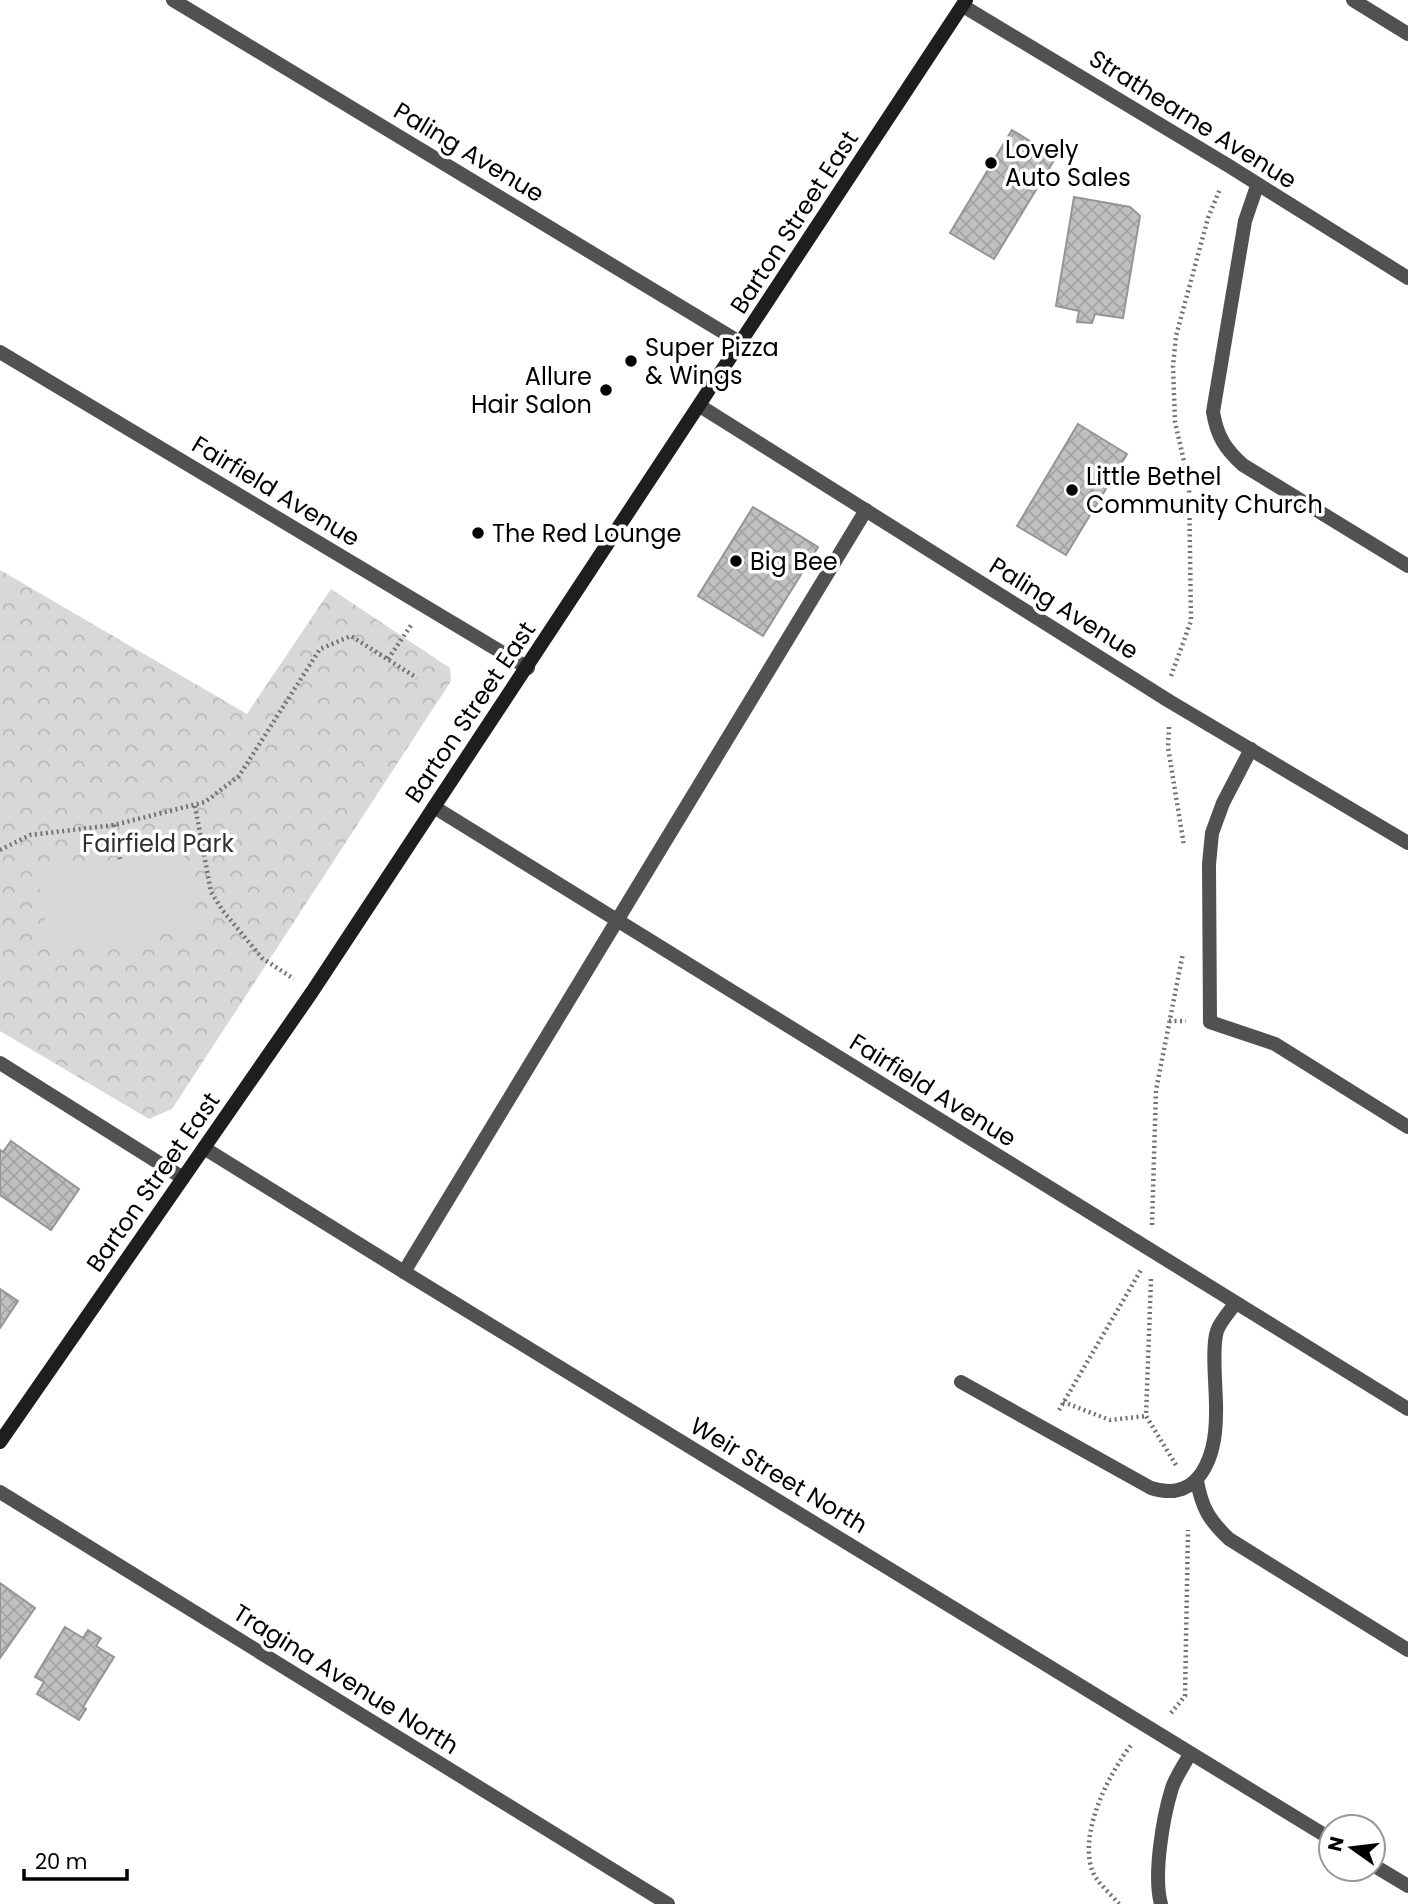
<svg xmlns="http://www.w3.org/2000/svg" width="1408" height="1904" font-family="Poppins,sans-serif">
<defs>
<pattern id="forest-crowns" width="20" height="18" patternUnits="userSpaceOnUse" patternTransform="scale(1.75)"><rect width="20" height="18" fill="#d8d8d8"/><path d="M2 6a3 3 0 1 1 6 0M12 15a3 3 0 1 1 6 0" fill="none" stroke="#b8b8b8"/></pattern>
<pattern id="building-cross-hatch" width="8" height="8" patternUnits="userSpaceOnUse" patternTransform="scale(1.75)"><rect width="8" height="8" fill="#c0c0c0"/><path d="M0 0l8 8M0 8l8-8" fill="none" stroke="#a3a3a3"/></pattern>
</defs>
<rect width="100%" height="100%" fill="#fff"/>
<path fill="url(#forest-crowns)" d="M0,570L247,714L331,589L450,668L451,681L172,1109L149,1119L0,1031Z"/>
<path fill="#d8d8d8" d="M182,848L196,929L51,954L37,874Z"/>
<path fill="url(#building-cross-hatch)" stroke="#959595" stroke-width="2" d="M1012,130L1056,157L994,259L950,233Z
M1074,197L1130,207L1140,216L1123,318L1095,314L1092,323L1077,322L1079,311L1056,306Z
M1078,424L1127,454L1066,555L1017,526Z
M753,507L818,547L763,636L698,596Z
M11,1141L79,1189L51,1230L0,1195V1150L3,1152Z
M0,1289L18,1301L0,1328Z
M0,1583L35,1608L0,1658Z
M65,1627L83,1638L88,1630L101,1638L96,1646L114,1657L83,1707L86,1709L79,1720L37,1694L44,1682L35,1677Z"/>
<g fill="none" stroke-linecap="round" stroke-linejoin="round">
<path stroke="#737373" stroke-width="4.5" stroke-dasharray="2 3.5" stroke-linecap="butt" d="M388,659L412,624
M1171,676L1191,621L1189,483L1175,422L1173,366L1176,336L1208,218L1220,189
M1169,727L1168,747L1184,846
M195,806L211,892L223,911L262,958L294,979
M114,825L120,859
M0,850L30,835L114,825L205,802L239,776L320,649L351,636L417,678
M1169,1021H1186
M1152,1225L1156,1090L1183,953
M1151,1279L1146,1416L1176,1465
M1063,1402L1110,1420L1146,1416
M1059,1410L1141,1270
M1171,1713L1185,1696L1188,1530
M1119,1904C1111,1894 1096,1882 1092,1870C1079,1832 1109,1773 1132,1744"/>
<path stroke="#515151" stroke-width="14" d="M1257,186L1245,221L1213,412C1217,436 1225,449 1243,465L1408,566
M1251,749L1223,803L1212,833L1209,864L1210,1022L1275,1044L1408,1127
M404,1272L866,510
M961,1382L1151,1488C1201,1504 1216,1454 1216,1414C1217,1393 1211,1349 1217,1331C1220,1322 1229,1312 1235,1304
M1197,1481C1202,1508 1209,1520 1229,1539L1408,1650
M1161,1904C1153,1875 1163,1817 1172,1788C1176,1776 1184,1765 1190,1754"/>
<path stroke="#515151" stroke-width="14" d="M173,0L741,343
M1353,0L1408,34
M0,352L528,668
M700,406L1169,701L1408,843
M434,807L1408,1409
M0,1063L183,1178
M204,1148L404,1272L1331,1839
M0,1492L668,1904
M1373,1865L1408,1886"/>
<path stroke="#515151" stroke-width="14" d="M963,6L1229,166L1408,278"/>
<path stroke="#1e1e1e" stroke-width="14" d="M0,1442L312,992L966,0"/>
</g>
<g fill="#000" stroke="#fff" stroke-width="2.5">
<circle cx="991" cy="163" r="7"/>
<circle cx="631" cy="361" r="7"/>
<circle cx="606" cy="390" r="7"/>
<circle cx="1072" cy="490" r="7"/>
<circle cx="478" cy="533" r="7"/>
<circle cx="736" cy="561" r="7"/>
</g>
<g text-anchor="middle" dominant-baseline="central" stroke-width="7" stroke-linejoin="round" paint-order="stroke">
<g font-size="24" fill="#000" stroke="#fff">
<text transform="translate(1193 119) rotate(32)">Strathearne Avenue</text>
<text transform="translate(469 152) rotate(31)">Paling Avenue</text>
<text transform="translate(794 222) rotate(-57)">Barton Street East</text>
<text transform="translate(276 491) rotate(31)">Fairfield Avenue</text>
<text transform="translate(1064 608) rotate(32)">Paling Avenue</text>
<text transform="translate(470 712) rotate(-56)">Barton Street East</text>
<text transform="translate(933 1090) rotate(32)">Fairfield Avenue</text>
<text transform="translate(153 1182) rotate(-55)">Barton Street East</text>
<text transform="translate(779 1475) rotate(31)">Weir Street North</text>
<text transform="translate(346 1679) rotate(32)">Tragina Avenue North</text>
</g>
<g font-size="24" fill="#000" stroke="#fff" text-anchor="start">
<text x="1005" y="149">Lovely<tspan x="1005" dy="28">Auto Sales</tspan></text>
<text x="645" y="347">Super Pizza<tspan x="645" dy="28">&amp; Wings</tspan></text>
<text x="592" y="376" text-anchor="end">Allure<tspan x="592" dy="28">Hair Salon</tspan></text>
<text x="1086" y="476">Little Bethel<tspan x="1086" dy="28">Community Church</tspan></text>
<text x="492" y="533">The Red Lounge</text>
<text x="750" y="561">Big Bee</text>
</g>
<g font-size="24" fill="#2f2f2f" stroke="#fff">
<text x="158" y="843">Fairfield Park</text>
</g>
</g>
<g transform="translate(1352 1848) rotate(284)"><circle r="33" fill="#ffffff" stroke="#999999" stroke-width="2"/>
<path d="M0-5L12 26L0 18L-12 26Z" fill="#000000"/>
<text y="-10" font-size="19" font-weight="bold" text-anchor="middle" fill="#000000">N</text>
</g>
<path d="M24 1869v10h103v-10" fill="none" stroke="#000000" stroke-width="3.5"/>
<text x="35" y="1869" font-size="21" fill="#000000" stroke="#ffffff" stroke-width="5" paint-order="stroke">20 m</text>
</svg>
